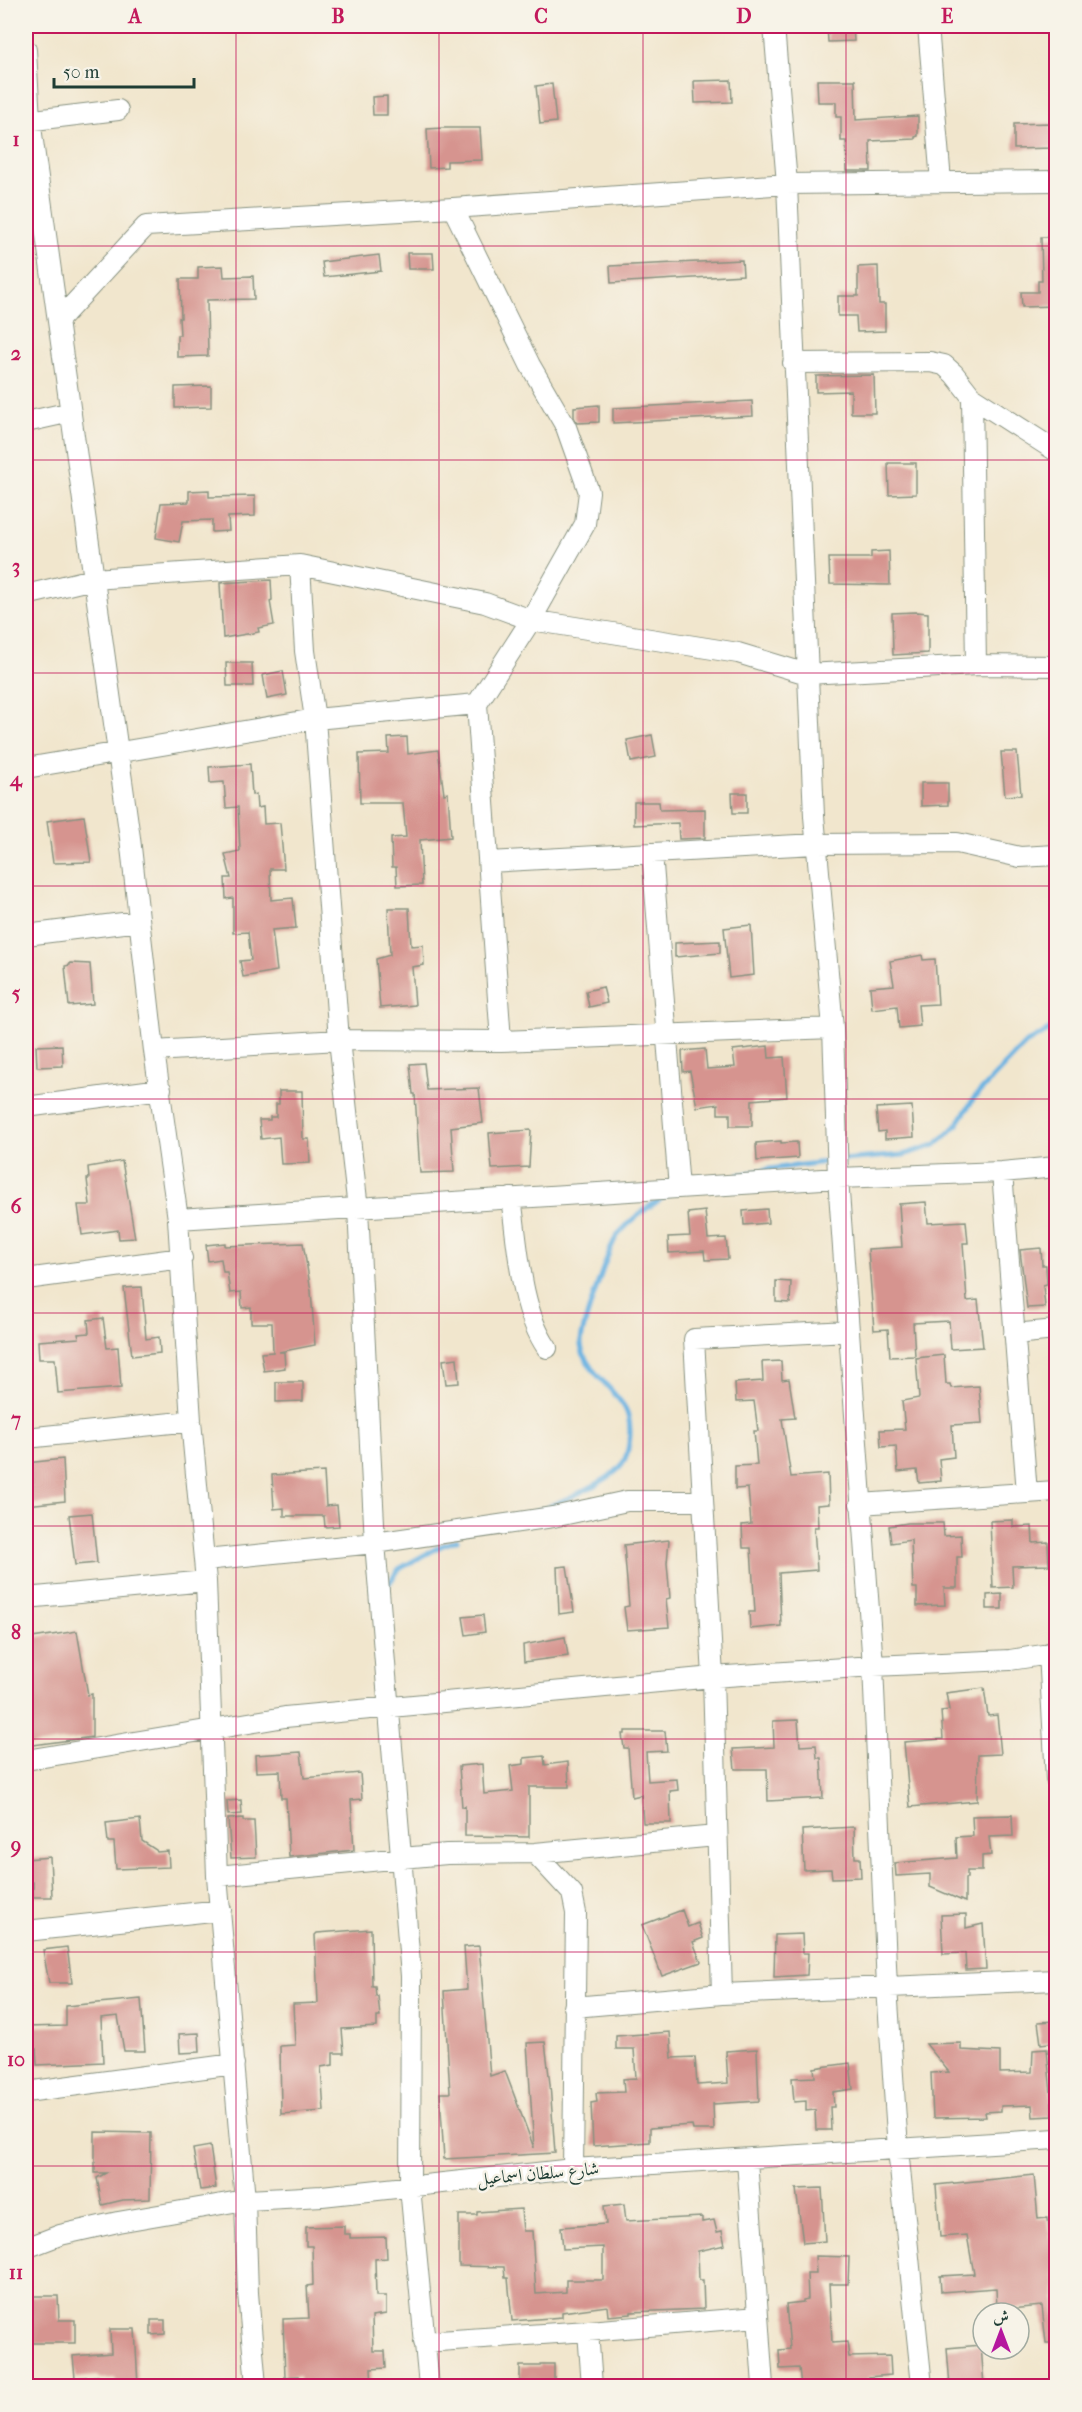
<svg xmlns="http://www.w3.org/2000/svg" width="1082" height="2412" font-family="'IM FELL French Canon',Amiri,serif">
<rect width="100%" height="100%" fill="#f7f3e8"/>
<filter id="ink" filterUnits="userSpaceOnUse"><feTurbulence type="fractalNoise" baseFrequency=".0167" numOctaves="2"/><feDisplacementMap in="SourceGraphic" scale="12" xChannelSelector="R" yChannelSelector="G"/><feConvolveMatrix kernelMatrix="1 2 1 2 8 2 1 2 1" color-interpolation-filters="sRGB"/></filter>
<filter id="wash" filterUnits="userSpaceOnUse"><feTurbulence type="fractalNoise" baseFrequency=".008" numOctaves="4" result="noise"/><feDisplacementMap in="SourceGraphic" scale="24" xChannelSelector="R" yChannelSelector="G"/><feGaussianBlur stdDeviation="1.35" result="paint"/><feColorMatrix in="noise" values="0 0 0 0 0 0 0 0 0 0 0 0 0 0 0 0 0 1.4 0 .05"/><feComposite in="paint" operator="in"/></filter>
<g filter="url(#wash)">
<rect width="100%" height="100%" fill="#f1e6cd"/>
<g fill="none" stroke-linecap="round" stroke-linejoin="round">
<path stroke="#6bb3e2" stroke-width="5" d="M842,1160L903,1155L935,1145L956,1126L974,1098L1025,1044L1056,1026
M739,1175L770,1169L833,1161
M536,1511C556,1504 609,1482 621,1466C631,1452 633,1423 625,1408C614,1389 583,1367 581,1345C579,1334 610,1245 617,1236C630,1220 649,1206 667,1195
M385,1589L399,1569L441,1546L457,1540"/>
</g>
<g id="blocks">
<path fill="#d6948f" d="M827,26H853L854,41L828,42Z
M731,80L732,102L695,103L694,81Z
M817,80H855L856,120L918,116V136L915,137V139L870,141L871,171H847L846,141H841V117H836V102H818Z
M552,84L556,122L540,124L536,86Z
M387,96V115H373L372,97Z
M1051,123L1052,148L1014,149V124Z
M443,128H480L482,160L447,161V167L429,168L427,129Z
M1041,237H1056V306L1022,307L1021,292H1038V281H1042Z
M407,253H433L434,269H408Z
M379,255L381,271L324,277L322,262Z
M742,260L743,275L611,283L610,266Z
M223,266L224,277L253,276L254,299L207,300L208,356L177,357V335H180L179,318H181L180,279H198V267Z
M878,266L879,304H885V331L857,332L856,316H838V296H858V267Z
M874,375L875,413H851V391L816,392V376Z
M211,386V407L175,408V387Z
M752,401L753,416L613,423V408Z
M599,405V422L577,423L574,417V407Z
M888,463H916V494L889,495Z
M209,490V497L255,496V516L228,517L229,531L212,532V520L183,521L179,542L156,538L161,503L189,502V491Z
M889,551L890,585L830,584L829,558H871V552Z
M271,580L272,600L270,601L274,625L258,628L259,632L223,638L220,583Z
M916,612L928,613V653L893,655L892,613Z
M226,663H252L253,686H227Z
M283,671L287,695L267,699L263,675Z
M652,735L656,757L631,762L627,740Z
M407,737L408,754L438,750L444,794L448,793L451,837L420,840L422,885L397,886L396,867H392L391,838L406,837L403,803H360L359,754L389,753L388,738Z
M1001,752H1017L1021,795L1005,796Z
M250,764L252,795L256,794L257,808L263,807L264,824L280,823L284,869H270L271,900L293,898L296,928L272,930L277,971L243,977L240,961L251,960L248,932L233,933V898L226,899L225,878H231L225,854L240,851L238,807L226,808L224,782L210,783L209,767Z
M921,783H948V805L921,806Z
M732,793H747V813H733Z
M634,802H659L660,810L705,809V838L679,839L678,823L634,825Z
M84,816L91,862L53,863L47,821Z
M388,908H409L411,946L423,945L424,965L412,967L415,1005L380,1008L376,959L390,955Z
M751,925L754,975L729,978L724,928Z
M720,941V953L675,957V943Z
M922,955L923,960L935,959L938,1004L918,1005L920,1026L899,1028L897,1006L872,1009L870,987L894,985L890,961Z
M70,963L90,964L93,1004L69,1006L65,966L70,965Z
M603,987L607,1003L589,1007L586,991Z
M62,1045L63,1066L37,1067L36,1046Z
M768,1046L769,1058L784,1057L787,1097L752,1100V1126H730V1114H718V1104L697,1107L690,1071L683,1072L682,1051L705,1049L707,1069L735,1067L733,1050Z
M424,1063L427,1090L479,1088L483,1123L451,1127L454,1172L420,1173L415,1094H413L410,1064Z
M279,1091H302L303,1139H309L310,1163L281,1164L279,1137L261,1139L259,1120H270V1117H276V1104H279Z
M912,1106L914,1137L885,1139V1131L878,1132L876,1108Z
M531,1130L529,1167L492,1169L489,1133Z
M781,1141V1143L797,1142L798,1158L757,1161L756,1143Z
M122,1161L135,1238L119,1239L118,1230L82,1235L78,1205H90L87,1179H89L88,1167Z
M926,1202L928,1223L966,1221L968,1243H963L967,1301L978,1300L983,1347L951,1349L949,1321L913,1323L915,1356L890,1357L888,1329L874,1330L868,1249L902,1247L899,1204Z
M767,1209L768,1223L744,1225L743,1211Z
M705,1211L708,1239L726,1238L728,1259L705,1260L704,1251L669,1253L668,1237L690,1236L688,1213Z
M225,1243V1246L303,1243L311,1291L315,1345L279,1352H284L285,1368L264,1371L261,1353L273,1352L272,1323H251V1307L242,1308L241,1292L230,1293L227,1272H223L221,1259L208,1261L206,1245Z
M1041,1248L1042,1265H1046L1047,1284L1043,1285L1045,1307L1027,1308L1020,1250Z
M776,1281L791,1282L790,1303L776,1302Z
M142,1287L146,1339L159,1337L160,1353L132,1356L124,1288Z
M103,1318L107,1348L118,1347L121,1388L58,1393L55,1359H39L38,1341L79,1338L78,1334L89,1333L88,1320Z
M944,1355L946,1384H950L951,1388L979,1386L982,1423L952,1425L954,1457L939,1459L941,1481L919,1483L917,1470L898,1472L896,1446L881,1447L880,1430L905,1429L902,1401L919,1398L916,1358Z
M457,1358L459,1383L446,1384L443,1360Z
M781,1361L782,1380L789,1379L795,1418L782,1419L791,1477L828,1474L829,1504L817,1505L818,1527H814L817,1570L779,1573L781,1626L750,1629L749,1612H755L751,1548H743L742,1525L751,1524L748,1488L735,1489V1466L757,1465L754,1431H758L754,1401L736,1402L735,1383L763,1381L762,1362Z
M276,1382H303V1401L276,1402Z
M63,1459L65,1501L26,1505V1463Z
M324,1472L326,1506L337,1505L339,1526L325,1527L324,1516H284V1508L274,1509L272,1475Z
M92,1513L97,1563L75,1565L69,1515Z
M1013,1520V1527L1032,1526L1033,1543L1048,1542L1049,1565L1012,1566L1013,1587L993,1588L990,1521Z
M908,1523H943L944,1536L961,1535L962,1557H957V1588H944L945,1605L917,1606V1588H913L911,1540L891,1543L889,1526Z
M669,1540L667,1563L670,1598L666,1599L669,1627L627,1630L624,1607L629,1606L624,1545Z
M567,1566L574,1612L559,1614L557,1567Z
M1002,1594V1609H987V1595Z
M483,1615L485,1632L466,1635L463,1617Z
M77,1631L88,1695L92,1694V1737L26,1746V1639Z
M565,1637L568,1656L524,1662L523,1645Z
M984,1688L988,1716L997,1715L1001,1754L978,1755L977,1801L910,1807L904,1742L943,1739L941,1711L949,1710L946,1693Z
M798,1720L800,1746L816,1745L817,1758H821L823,1798L768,1801L767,1769H735L733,1749L774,1747L773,1721Z
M625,1731H665L667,1751L646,1752L648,1781L677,1779L678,1790L670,1791L671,1823H643L641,1795L632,1797L628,1748H624L622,1734H625Z
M301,1752L304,1778L360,1773L362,1799L351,1800L354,1850L289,1857L286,1798H281L280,1771L256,1772L255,1755Z
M544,1756L545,1765L568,1762L569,1787H529V1837L465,1836V1806L462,1807L459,1766L482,1764L484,1794L513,1791L510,1766L524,1764V1758Z
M241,1800L242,1814L228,1815L227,1801Z
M1012,1815L1013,1836L989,1837L991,1855L982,1856V1871H967V1878H965V1902L930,1887V1874L896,1876L895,1863L957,1858L956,1837L973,1836L972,1816Z
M243,1818V1821H254L256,1857L231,1858L228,1819Z
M140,1819L142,1841L156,1850L157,1852L168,1851L169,1867L116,1869L114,1842H108L106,1823Z
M854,1827L855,1858H860L861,1877L832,1878L831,1869L804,1870L802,1830Z
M50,1857L52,1897H33V1882L26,1883V1859Z
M682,1910L688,1927L698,1923L703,1938L693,1942L701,1962L662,1976L642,1925Z
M966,1914V1928L983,1924L986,1969L966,1970L965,1953L943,1954L941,1915Z
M371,1929L372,1986H375L376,1996H378L380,2017H377V2027L342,2029L344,2053H333V2065L321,2067L324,2111L281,2114L280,2046L295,2045L293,2004L318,2003L315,1935L317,1933Z
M802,1934L803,1953H808L807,1975L774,1977L775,1935Z
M479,1946L490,2076L505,2071L534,2148L527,2043L545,2042L550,2084L555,2153L444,2159L440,2093H450L444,1991L467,1989L464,1947Z
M67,1947L72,1983H49L43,1950Z
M141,1999L145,2051H124L118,2016L101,2018L103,2062L37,2065L36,2049H26V2027L66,2026V2006Z
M1056,2021V2042L1041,2044L1038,2022Z
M670,2032L672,2058L695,2057L697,2085L728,2083L726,2051L757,2049L759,2101L713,2104L714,2130H693L692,2125L650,2128V2142L593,2146L591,2103L597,2102L596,2093L624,2092L623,2079L636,2078L634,2049H616V2036Z
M199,2033L200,2052L180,2053L179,2034Z
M961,2043V2050L1000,2052V2073L1032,2072L1033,2050L1047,2049L1053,2116L1033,2117L1032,2105L1001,2106V2111L985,2112L986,2117L933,2118L931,2073L949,2072L926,2044Z
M850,2063L853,2089L833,2092L834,2107H830L831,2130H816L815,2110L806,2111V2101L794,2102L792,2078L815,2077L814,2068Z
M95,2132L151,2133L150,2199L123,2200L102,2205L97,2178L106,2173H95Z
M210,2146L216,2188L200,2190L193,2149Z
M1034,2175L1038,2219L1048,2218L1055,2278L1056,2343H1046L1042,2306L997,2310L996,2288L941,2292L940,2276L974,2274L967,2235L940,2237L936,2185Z
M822,2188L825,2241L803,2243L796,2189Z
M624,2204L626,2221L702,2217V2222L714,2220L717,2232L722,2231L725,2245L698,2251L699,2280H703L704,2309L631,2312V2314L608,2316L607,2306L562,2312V2317L512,2321L508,2278H505L504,2267L459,2266V2215H477V2212L521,2209L523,2231H532L536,2294L566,2292V2280H603V2247L563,2249L561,2227L606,2224L604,2206Z
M344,2226V2234H350V2238L386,2237L387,2258L375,2259L376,2296H386V2314L372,2316L373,2351H385L386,2368L371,2369L372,2386H334V2383L299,2385V2376L285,2377L283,2319L309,2318L307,2286L313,2285L312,2246H306V2227Z
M815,2256L849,2257L848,2284H829L832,2343L847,2342L849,2357L890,2356L891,2375L868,2377L869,2386H801L799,2368L780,2369L779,2350L790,2349L786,2304L803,2302V2300L808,2299L807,2273H816Z
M26,2296H58L59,2320H75V2343H26Z
M151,2320H165V2334L151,2335Z
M110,2329H135L138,2386H117L116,2378L98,2379V2376L75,2378L73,2356L111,2353Z
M981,2345L984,2386H950L947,2348Z
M540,2364H554V2386H520V2366H540Z"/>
</g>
</g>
<g filter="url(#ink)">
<use href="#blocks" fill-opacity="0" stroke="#889280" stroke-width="1.5"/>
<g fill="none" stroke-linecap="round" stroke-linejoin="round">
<defs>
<path id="minor" d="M774,26L787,184L814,816L833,1028L838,1178L873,1666L887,1987L898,2149L922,2386
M928,26L941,182
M26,50L30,120L130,838L154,1051L178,1219L191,1421L206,1581L217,1876L245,2200L248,2293L256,2386
M26,121L118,110
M453,208L530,365L566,427L589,492L585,524L531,620L477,704L501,1041
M58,321L146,226L453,208L787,184L1056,181
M793,363L930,362L944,365L954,374L972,397L1056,451
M972,397L976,665
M26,422L71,412
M300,565L305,651L315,719L339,1040L358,1209L375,1543L411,1976L410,2187L429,2386
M26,595L93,579L300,565L485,603L531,620L738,653L807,674L976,665L1056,666
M26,768L315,719L477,704
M652,853L679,1188
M489,862L816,844L957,843L1020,857L1056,855
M26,935L139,921
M154,1051L339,1040L501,1041L833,1028
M26,1107L161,1089
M1002,1172L1027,1493
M511,1198C518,1245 520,1309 547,1348
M178,1219L838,1178L1002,1172L1056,1167
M26,1279L182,1258
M1014,1334L1056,1330
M26,1438L191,1421
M860,1504L1056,1491
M205,1560L375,1543L553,1517L627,1501H702
M26,1598L206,1581
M1049,1653L1056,1779
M26,1760L285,1717L713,1677L873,1666L1010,1660L1056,1653
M535,1853L572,1893L576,1913L573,2169
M217,1876L402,1858L447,1854L535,1853L716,1836
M26,1931L221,1910
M722,1994L713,1677L694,1339L849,1331
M574,2007L722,1994L1056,1980
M26,2092L234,2064
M747,2160L763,2386
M26,2248L60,2235L118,2222L245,2200L322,2196L573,2169L1056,2139
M588,2331L592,2386
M424,2342L588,2331L758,2317"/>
</defs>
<use href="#minor" stroke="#889280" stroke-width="22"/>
<use href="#minor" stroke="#fff" stroke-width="20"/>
</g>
</g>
<path fill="none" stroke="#c2185b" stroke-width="1.5" stroke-opacity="0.55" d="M236,26V2386M439,26V2386M643,26V2386M846,26V2386M26,246H1056M26,460H1056M26,673H1056M26,886H1056M26,1099H1056M26,1313H1056M26,1526H1056M26,1739H1056M26,1952H1056M26,2166H1056"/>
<g text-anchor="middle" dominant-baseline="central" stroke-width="5" stroke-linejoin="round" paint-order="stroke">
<g font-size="18" fill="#1f3d34" stroke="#f7f3e8">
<text transform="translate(538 2174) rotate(-5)">شارع سلطان اسماعيل</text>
</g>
</g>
<rect width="1082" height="2412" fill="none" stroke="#f7f3e8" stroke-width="66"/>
<g transform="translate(1001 2331)"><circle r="28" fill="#f7f3e8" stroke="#a1aaa0" stroke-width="1.5"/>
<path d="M0-4.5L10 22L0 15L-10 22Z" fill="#b5179e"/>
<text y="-9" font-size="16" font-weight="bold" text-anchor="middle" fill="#1f3d34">ش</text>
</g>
<path d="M54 78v9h140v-9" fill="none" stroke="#1f3d34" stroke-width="3"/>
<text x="63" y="78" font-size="18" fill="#1f3d34" stroke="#f7f3e8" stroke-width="4.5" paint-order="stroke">50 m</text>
<rect x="33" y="33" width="1016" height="2346" fill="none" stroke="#c2185b" stroke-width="2"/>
<g font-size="20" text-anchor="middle" font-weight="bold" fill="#c2185b">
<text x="135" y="23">A</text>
<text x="338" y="23">B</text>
<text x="541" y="23">C</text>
<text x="744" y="23">D</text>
<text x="947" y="23">E</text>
<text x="16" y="146">1</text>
<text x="16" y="360">2</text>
<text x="16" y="573">3</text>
<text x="16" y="786">4</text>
<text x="16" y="1000">5</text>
<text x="16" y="1213">6</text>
<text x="16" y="1426">7</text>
<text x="16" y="1639">8</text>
<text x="16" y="1853">9</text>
<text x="16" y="2066">10</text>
<text x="16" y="2279">11</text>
</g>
</svg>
